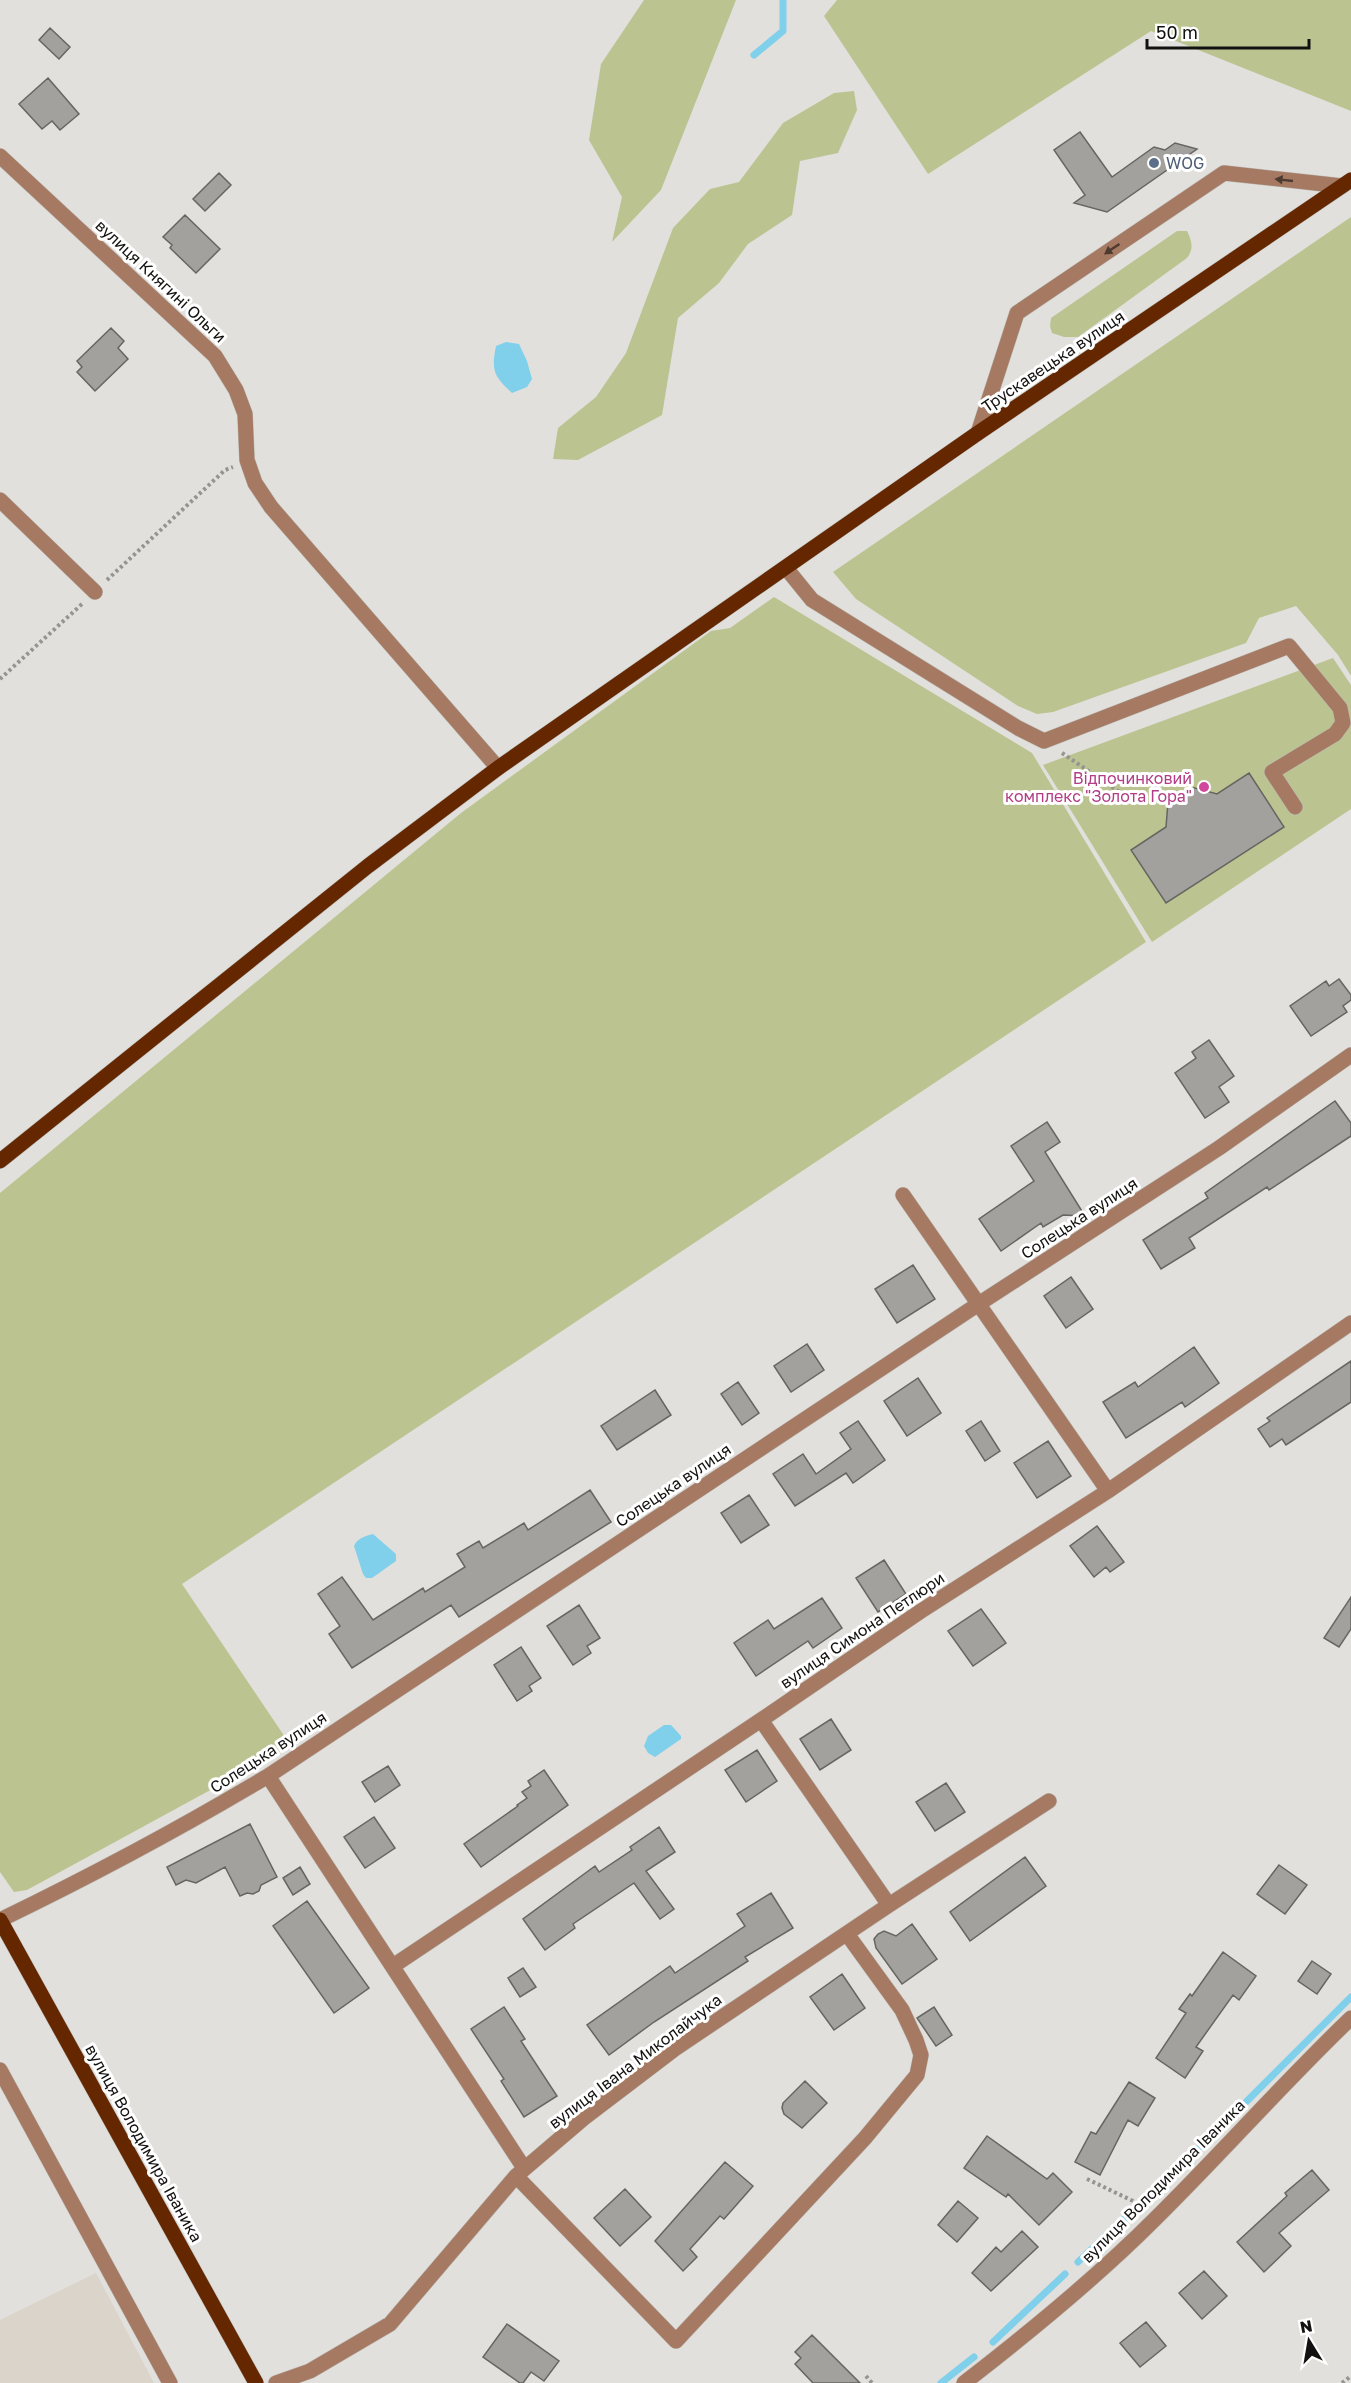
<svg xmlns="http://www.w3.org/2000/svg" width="1351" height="2383" font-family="'Golos Text',sans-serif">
<rect width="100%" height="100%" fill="#e1e0dc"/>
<path fill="#dad4ca" d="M96,2273L154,2383H0V2320Z"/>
<path fill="#bbc490" d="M644,0H736L661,190L612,242L622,197L589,140L601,64Z
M837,0H1351V111L1151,31L928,174L824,16Z
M854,91L857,110L838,153L800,161L792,215L748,244L719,283L678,318L662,415L578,460L553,459L558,428L596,397L626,353L673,228L710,189L739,182L783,123L834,93Z
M1351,217V676L1338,655L1296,606L1259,618L1246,643L1053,712L1037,714L1018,706L856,599L833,572Z
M1177,231H1187C1192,241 1194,249 1187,258L1078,337H1064L1052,333L1050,326L1051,318Z
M774,597L1032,753L1146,942L182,1584L291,1746L27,1890L14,1892L0,1872V1193L461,813L711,631L730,628Z
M1333,658L1351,685V809L1152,942L1043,765Z"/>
<path fill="#80d0eb" d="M506,342L519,344L527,361L532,379L527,387L512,393C494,376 491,371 496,346Z
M373,1534L396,1554V1561L372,1578H366L363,1574L354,1546C357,1538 366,1536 373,1534Z
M664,1725H671L681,1736V1739L655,1757L648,1753L644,1746L648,1736Z"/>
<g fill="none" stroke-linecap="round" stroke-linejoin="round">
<path stroke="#80d0eb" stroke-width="7" d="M754,55L783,31V0
M1231,2117L1351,1997
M1185,2161L1218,2130
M1148,2196L1170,2175
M1078,2262L1132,2211
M993,2342L1065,2274
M941,2383L974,2357"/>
</g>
<path fill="#a2a19e" stroke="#676562" stroke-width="1.5" d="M50,28L70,47L59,59L39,40Z
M48,78L79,114L60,130L52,121L42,129L19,104Z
M1080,132L1112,177L1154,147L1165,150L1175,143L1197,149L1107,212L1074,203L1085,195L1054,150Z
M219,173L231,185L205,211L193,199Z
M185,215L220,249L196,273L170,248L172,245L163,237Z
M111,328L124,341L118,348L128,359L95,391L77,372L82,367L77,361Z
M1249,773L1284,827L1166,903L1131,850L1166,827L1168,802L1191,787L1217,794Z
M1339,979L1351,995V1000L1343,1006L1347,1012L1311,1036L1290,1006L1326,981L1329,986Z
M1209,1040L1234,1076L1219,1087L1229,1102L1205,1118L1175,1073L1196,1058L1192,1052Z
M1335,1101L1351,1123V1136L1269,1190L1267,1187L1189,1238L1195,1248L1161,1269L1143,1240L1208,1198L1205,1193Z
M1047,1122L1060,1142L1045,1152L1085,1216L1063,1215L1043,1227L1041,1223L1001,1251L979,1219L1034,1181L1011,1146Z
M913,1265L935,1299L897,1323L875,1289Z
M1071,1277L1093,1309L1066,1328L1044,1296Z
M807,1344L824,1370L791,1392L774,1366Z
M1194,1347L1219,1383L1185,1407L1182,1402L1126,1438L1103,1402L1135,1382L1138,1387Z
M1351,1361V1402L1286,1445L1282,1439L1270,1447L1258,1429L1270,1421L1267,1418Z
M918,1378L941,1413L907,1436L884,1401Z
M738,1382L759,1413L742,1425L721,1394Z
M655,1390L671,1415L617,1450L601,1426Z
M858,1421L885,1460L853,1483L846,1473L795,1506L773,1474L803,1454L816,1474L851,1449L840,1433Z
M981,1421L1000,1451L985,1461L966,1431Z
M1048,1441L1071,1476L1037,1498L1014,1463Z
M590,1490L611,1522L459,1617L451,1605L352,1668L329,1634L340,1626L318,1594L342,1577L373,1620L423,1588L425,1592L465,1567L457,1554L479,1541L483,1548L524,1523L528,1530Z
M749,1495L769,1525L741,1543L721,1513Z
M1097,1526L1124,1562L1110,1572L1106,1567L1094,1577L1070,1546Z
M884,1560L906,1594L878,1612L856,1578Z
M1351,1597V1629L1339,1647L1324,1638Z
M822,1598L842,1628L813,1648L808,1641L756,1676L734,1643L768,1620L774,1629Z
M579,1605L600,1638L587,1646L591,1653L573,1665L547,1626Z
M981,1609L1006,1643L973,1666L948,1631Z
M521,1647L541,1678L529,1686L532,1691L517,1701L494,1665Z
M831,1719L851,1750L820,1770L800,1739Z
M757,1750L777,1781L746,1802L725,1770Z
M388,1766L400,1785L375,1802L362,1782Z
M544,1770L568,1805L481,1867L464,1844L518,1806L517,1805L527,1798L522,1792L531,1786L528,1781Z
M946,1783L965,1812L935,1831L916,1802Z
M374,1817L395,1848L365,1868L344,1837Z
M250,1824L277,1877L261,1885L259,1891L253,1894L247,1893L240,1896L225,1867L196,1883L186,1880L176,1885L167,1867Z
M659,1827L675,1852L646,1871L674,1909L660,1919L634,1883L573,1924L575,1928L545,1950L523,1919L595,1866L599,1872L632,1850L630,1847Z
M1025,1857L1046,1886L970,1941L950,1912Z
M1279,1865L1307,1885L1285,1914L1257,1894Z
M300,1867L310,1884L293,1895L283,1878Z
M771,1893L793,1928L745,1957L748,1961L654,2022L609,2055L587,2025L670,1966L675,1973L745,1926L737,1914Z
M307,1901L369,1988L334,2013L273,1926Z
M912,1924L937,1959L902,1984L876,1948L874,1939L878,1934L884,1931L896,1936Z
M1223,1952L1256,1976L1239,2000L1233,1995L1196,2047L1203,2051L1185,2078L1156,2058L1186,2013L1179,2009L1190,1994L1192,1996Z
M1312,1961L1331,1974L1317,1994L1298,1981Z
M523,1968L536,1987L520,1997L508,1978Z
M842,1974L865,2008L834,2030L810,1997Z
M504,2007L525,2039L521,2041L557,2096L524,2117L501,2081L504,2079L471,2029Z
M934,2007L952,2035L936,2046L917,2018Z
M805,2081L827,2103L802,2128L784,2114L782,2108L783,2103Z
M1129,2082L1155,2098L1138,2126L1128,2120L1100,2175L1075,2162L1091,2132L1096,2134Z
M987,2136L1047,2179L1053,2173L1072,2192L1039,2225L1008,2194L1006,2197L964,2168Z
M725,2162L753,2186L724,2219L720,2216L690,2249L697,2257L683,2271L655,2241Z
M1312,2170L1329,2190L1279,2233L1291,2246L1264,2272L1237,2242L1287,2196L1285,2193Z
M625,2189L651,2217L620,2246L594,2218Z
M958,2201L978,2218L957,2242L938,2225Z
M1022,2231L1038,2247L991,2291L972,2273L996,2247L1001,2252Z
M1204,2271L1227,2296L1202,2319L1179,2293Z
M1146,2322L1166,2346L1140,2367L1120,2343Z
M507,2324L559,2361L544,2381L531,2372L523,2383H520L483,2357Z
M812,2335L860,2383H813L795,2364L801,2358L795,2352Z"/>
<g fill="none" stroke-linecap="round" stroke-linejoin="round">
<defs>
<path id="minor" d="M0,156L215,356L236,390L245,414L247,460L255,483L271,507L498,768
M978,433L1017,313L1224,173L1342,186
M0,500L95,592
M786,568L812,600L1018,728L1044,741L1289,646L1340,708L1343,723L1335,734L1272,772L1295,807
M903,1195L1108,1491
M761,1720L889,1905
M268,1776L524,2168
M0,1920C91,1876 181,1828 268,1776L977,1305L1219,1148L1351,1055
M393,1966L761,1720L921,1611L1108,1491L1351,1323
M0,2070L170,2383
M516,2176L676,2341L865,2138L917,2075L921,2055L916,2040L902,2010L847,1934
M276,2383L310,2371L390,2324L516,2176L584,2118L676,2048L889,1905L1049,1801
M964,2383C1030,2332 1095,2279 1154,2220C1221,2154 1283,2083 1351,2018"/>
<path id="major" d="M0,1161L368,866L498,768L978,433L1351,180
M0,1920L256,2383"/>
</defs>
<use href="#minor" stroke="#bcbbb7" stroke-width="16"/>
<use href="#major" stroke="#bcbbb7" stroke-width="16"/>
<path stroke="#959491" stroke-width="4" stroke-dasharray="3 3" stroke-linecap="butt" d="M107,580L225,470L233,467
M0,679L82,604
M1062,753L1121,793
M1087,2179L1133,2201L1141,2208
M866,2376L872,2383
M1342,2383L1351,2376"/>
<use href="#minor" stroke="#a67962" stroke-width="15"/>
<use href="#major" stroke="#642700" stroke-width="15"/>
</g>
<defs><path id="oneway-solid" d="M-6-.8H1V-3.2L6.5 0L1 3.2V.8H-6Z" transform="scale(1.5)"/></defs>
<g fill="#4d3b31">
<use href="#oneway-solid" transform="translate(1284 180) rotate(-174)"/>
<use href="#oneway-solid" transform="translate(1112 249) rotate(146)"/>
</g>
<circle fill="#5c6f8a" stroke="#fff" stroke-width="2" cx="1154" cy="163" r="6"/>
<circle fill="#d1479c" stroke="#fff" stroke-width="2" cx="1204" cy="787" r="6"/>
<g text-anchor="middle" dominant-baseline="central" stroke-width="6" stroke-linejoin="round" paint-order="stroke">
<g font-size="16" fill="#4e5e75" stroke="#fff" text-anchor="start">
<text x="1166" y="163">WOG</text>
</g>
<g font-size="16" fill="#121110" stroke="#fff">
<text transform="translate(161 281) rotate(43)">вулиця Княгині Ольги</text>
<text transform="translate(1053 361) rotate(-34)">Трускавецька вулиця</text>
<text transform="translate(1079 1218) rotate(-33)">Солецька вулиця</text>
<text transform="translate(673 1485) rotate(-34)">Солецька вулиця</text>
<text transform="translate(862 1630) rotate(-34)">вулиця Симона Петлюри</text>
<text transform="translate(268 1752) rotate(-33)">Солецька вулиця</text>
<text transform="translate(635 2061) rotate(-37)">вулиця Івана Миколайчука</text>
<text transform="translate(144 2143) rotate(61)">вулиця Володимира Іваника</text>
<text transform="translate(1163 2181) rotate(-45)">вулиця Володимира Іваника</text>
</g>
<g font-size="16" fill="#b23c85" stroke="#fff" text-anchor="end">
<text x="1192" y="778">Відпочинковий<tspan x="1192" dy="18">комплекс "Золота Гора"</tspan></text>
</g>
</g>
<g transform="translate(1309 2341) rotate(349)" stroke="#ffffff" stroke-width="4.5" paint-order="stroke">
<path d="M0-4.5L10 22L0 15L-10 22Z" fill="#121110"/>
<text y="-9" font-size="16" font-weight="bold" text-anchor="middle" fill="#121110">N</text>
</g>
<path d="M1147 39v9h162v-9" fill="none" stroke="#121110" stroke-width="3"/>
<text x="1156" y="39" font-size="18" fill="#121110" stroke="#ffffff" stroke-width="4.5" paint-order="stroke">50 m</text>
</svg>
